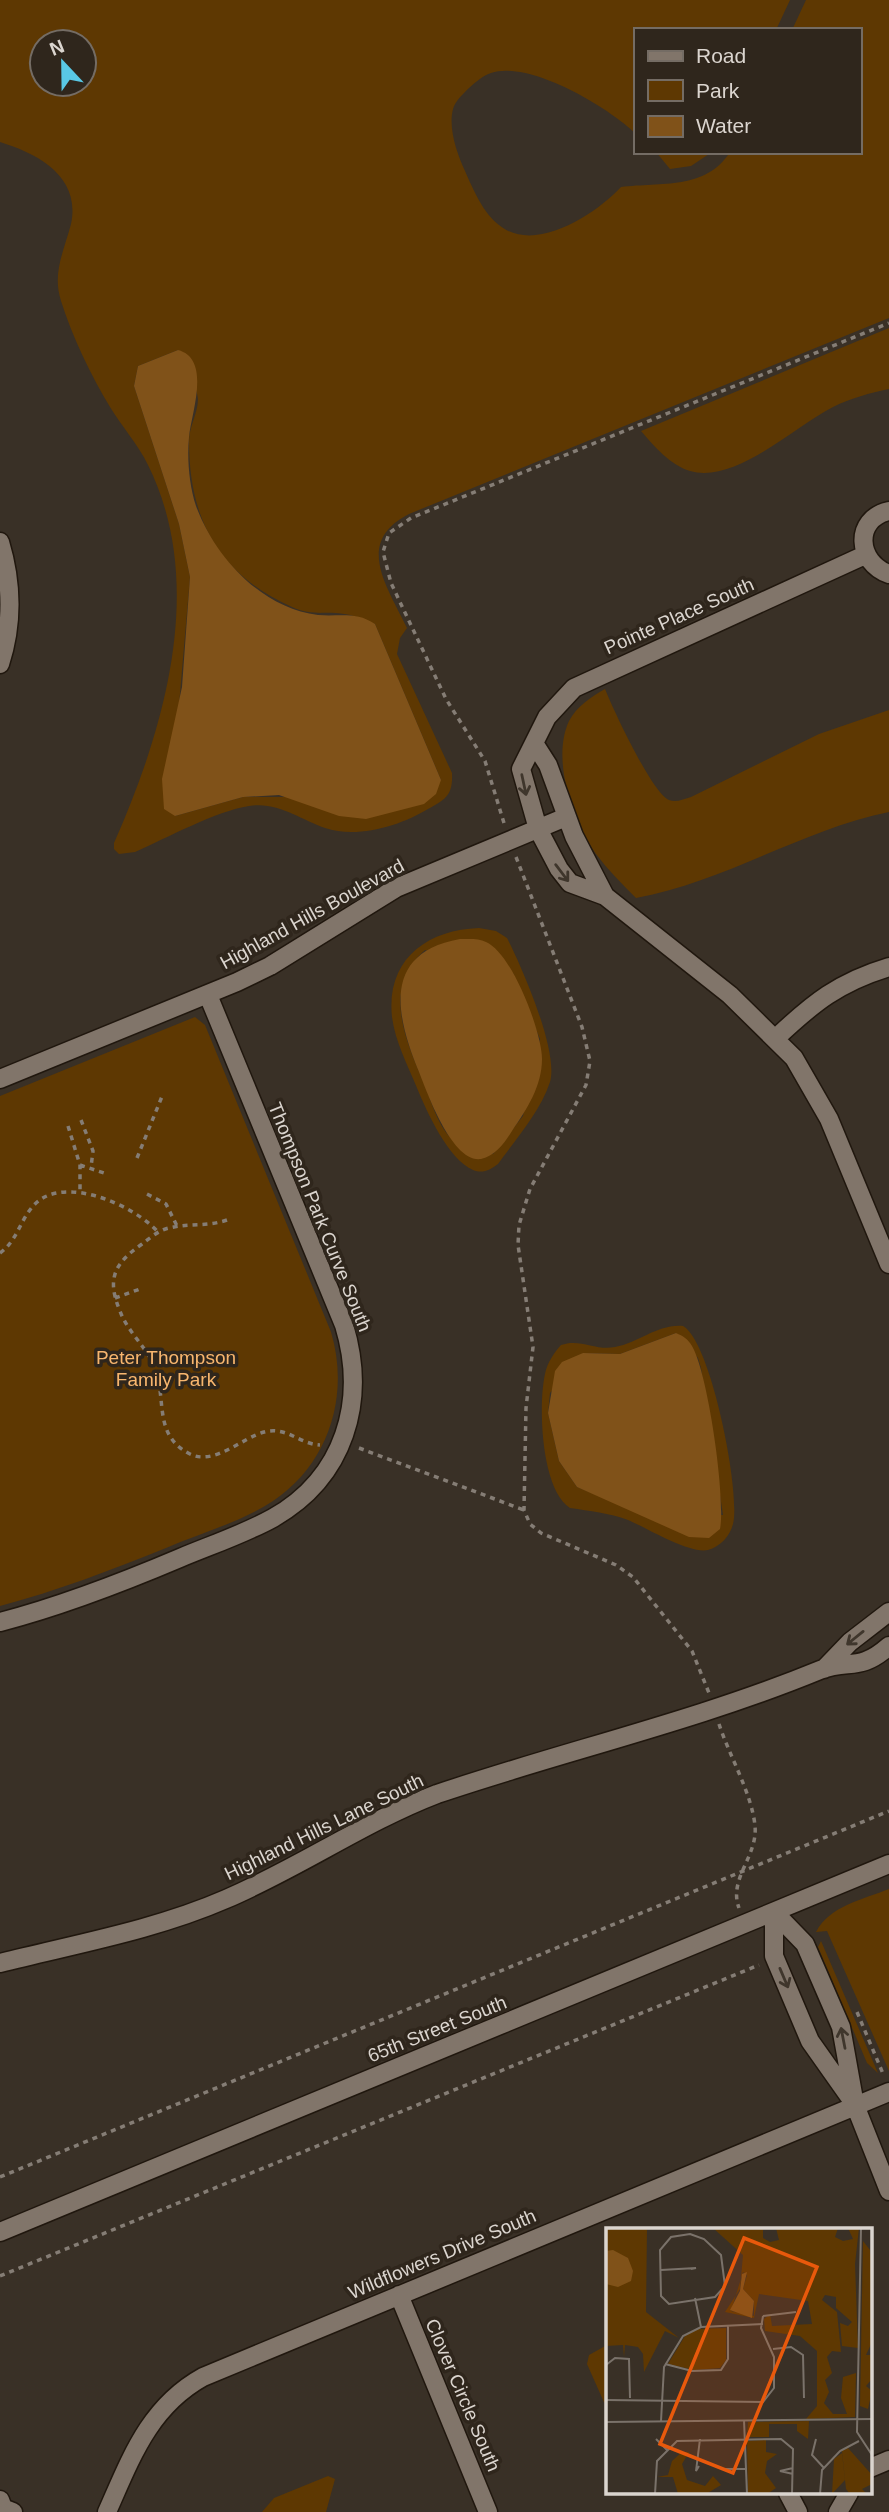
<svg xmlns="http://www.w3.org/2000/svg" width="889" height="2512" font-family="Arial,sans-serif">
<rect width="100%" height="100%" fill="#393026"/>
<path fill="#5e3802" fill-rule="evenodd" d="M0,0H790L776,30H635V133C608,107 529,60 491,73C482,76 476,82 469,88C463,94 455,101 453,109C448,128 457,154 465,171C473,189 483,213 499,225C535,255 597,213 621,187C661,182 706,190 730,152H859V30H792L806,0H889V318L409,514C354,542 387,586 407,628L400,638L397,654L452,773C453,795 446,799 428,809C400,826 357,839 325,828C300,819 277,801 249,806C216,811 167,838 135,852L119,854L114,849V843C165,728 207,584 148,465C138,444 122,427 110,407C91,376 72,336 61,301C52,273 64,251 71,224C81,177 39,154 0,142ZM42,42H84V84H42ZM178,350C184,364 197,384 198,399C198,413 189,427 189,441C189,520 219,574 292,607C313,617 330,610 350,615C358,617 367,621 375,624L441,780L289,797H243L175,816L179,705L190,577L179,524L134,386L138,366Z
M656,152H712L691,166L670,169Z
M889,328V389C870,393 851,398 833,407C794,427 735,484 690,471C670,465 654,446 641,431Z
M605,689C613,709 652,793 669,800C676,803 684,799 691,797L819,734L889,710V812C801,830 725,882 636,898C622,884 608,870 596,854C573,821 551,760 569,721C577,706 591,697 605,689Z
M479,928L496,931L507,938C522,967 559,1052 550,1082C540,1112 516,1139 498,1164C490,1170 483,1174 473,1170C448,1159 427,1112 417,1088C408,1066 395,1041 392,1017C386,960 426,930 479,928ZM425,950L513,973L540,1039L523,1116L493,1154C482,1150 461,1148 453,1140C439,1128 432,1104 426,1088C407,1043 380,989 425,950Z
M195,1017L205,1025L331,1332C350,1395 329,1464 273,1501C241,1522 201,1533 166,1548C111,1570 57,1591 0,1606V1096Z
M683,1326C711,1341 741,1493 733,1524C730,1536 720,1547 708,1550C689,1554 647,1528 628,1520C609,1513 590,1511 570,1508C541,1490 538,1405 545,1374C547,1363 554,1353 561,1345C580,1338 596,1351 615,1347C639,1343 657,1324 683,1326ZM676,1333L698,1358L701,1368L723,1515L643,1514L577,1487L559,1461L548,1413L550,1393L583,1353L620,1354Z
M889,1889V2071L827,1931L816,1932C829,1906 864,1899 889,1889Z
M821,1941L878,2073L867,2063L818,1947Z
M607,2345V2409L587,2364L589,2355Z
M328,2476L335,2479L326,2512H262L274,2498Z"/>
<path fill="#805219" d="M178,350C212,359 191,414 189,437C187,458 189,485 196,506C215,557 261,608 318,615C339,617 356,611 375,624L441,780L436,794L424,804L366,819L339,816L279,795L243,797L175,816L164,809L162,779L182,687L190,577L179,524L134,386L138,366Z
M460,939C468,939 479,938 486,942C512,953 542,1032 542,1059C542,1086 527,1109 512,1131C505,1142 496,1156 481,1159C452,1163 427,1092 419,1072C396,1016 381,953 460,939Z
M676,1333C683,1336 688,1339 692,1346C708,1373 726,1498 720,1529L709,1538L689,1537L577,1487L559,1461L548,1413L555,1371L562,1362L583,1353L620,1354Z"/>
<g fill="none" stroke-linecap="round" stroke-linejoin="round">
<defs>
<path id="minor" d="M889,511C853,519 857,563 889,574
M0,542C12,582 13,624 0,664
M865,555L574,688L547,717L521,769L538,829L559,869L570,883L605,896L730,995L794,1058L829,1119L889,1264
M534,743L548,765L574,836L605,896
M776,1038C813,1003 839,982 889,967
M0,1079L237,982L270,966L396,888L566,817
M0,1622C62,1606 121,1583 180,1558C211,1545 244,1534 273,1518C345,1477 367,1401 344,1325L208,995
M824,1669L850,1642L889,1612
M774,1912L805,1944L841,2027L855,2105L889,2191
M774,1912V1956L810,2041L851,2099
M0,1963C75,1944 155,1930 226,1899C299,1868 364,1822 437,1794C564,1751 696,1721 820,1670C850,1658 858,1673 889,1646
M0,2232L889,1864
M399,2295L488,2512
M870,2468L889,2460
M788,2493L798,2512
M0,2500L3,2508L13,2512
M107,2512C131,2458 149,2407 203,2377L889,2092
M838,2512L849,2493"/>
</defs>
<use href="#minor" stroke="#20170e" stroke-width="21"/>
<path stroke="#857d75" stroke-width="3.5" stroke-dasharray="5 5" stroke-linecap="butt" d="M504,823L485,761L446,699L391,583L383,552L389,533L411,518L889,323
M516,857L582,1027L590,1061L586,1085L530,1189L519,1225L518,1245L533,1347L526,1408L524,1510L530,1524L541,1533L616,1565L633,1577L692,1651L709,1693
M81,1120L93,1151L91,1167
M68,1126L80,1165V1192
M137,1158L163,1094
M80,1165L104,1173
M147,1194L166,1204L177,1226
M227,1220C207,1227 189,1223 169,1228C159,1230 150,1238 142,1244C115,1263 106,1278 120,1311C128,1333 148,1348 156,1370C166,1402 154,1436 190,1454C214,1466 242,1438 264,1432C287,1426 299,1444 320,1445
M0,1253C18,1240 20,1219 35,1204C65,1174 135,1206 158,1232
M115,1298L140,1289
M359,1448L524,1510
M719,1724C729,1755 752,1794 755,1826C758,1856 728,1879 739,1908
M857,2012L884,2076
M0,2177L889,1811
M0,2276L759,1965"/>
<use href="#minor" stroke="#81756a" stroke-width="18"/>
</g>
<defs><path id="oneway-shaft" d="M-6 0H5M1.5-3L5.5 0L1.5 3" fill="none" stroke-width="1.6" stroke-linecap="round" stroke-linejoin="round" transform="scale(1.75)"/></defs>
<g stroke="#3f362c">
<use href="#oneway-shaft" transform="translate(524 785) rotate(78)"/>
<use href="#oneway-shaft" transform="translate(562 873) rotate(53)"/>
<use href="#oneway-shaft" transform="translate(855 1638) rotate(141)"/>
<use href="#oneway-shaft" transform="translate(784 1978) rotate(67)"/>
<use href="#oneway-shaft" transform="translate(843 2038) rotate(-101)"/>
</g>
<g text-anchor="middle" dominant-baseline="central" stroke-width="7" stroke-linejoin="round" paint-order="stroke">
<g font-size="19" fill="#dbd5cf" stroke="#2f261c">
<text transform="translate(679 616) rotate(-24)">Pointe Place South</text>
<text transform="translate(312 914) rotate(-29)">Highland Hills Boulevard</text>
<text transform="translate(320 1217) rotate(68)">Thompson Park Curve South</text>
<text transform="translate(324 1827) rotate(-26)">Highland Hills Lane South</text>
<text transform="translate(437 2029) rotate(-22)">65th Street South</text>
<text transform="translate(442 2254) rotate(-23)">Wildflowers Drive South</text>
<text transform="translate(463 2395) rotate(67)">Clover Circle South</text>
</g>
<g font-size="19" fill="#f8b66e" stroke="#2f261c">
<text x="166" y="1357">Peter Thompson<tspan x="166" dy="22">Family Park</tspan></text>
</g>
</g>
<g transform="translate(606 2228)">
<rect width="266" height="266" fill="#393026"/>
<path d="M0,0H41L40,84L73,110L59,103L38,144L37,126L32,119L19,117L18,129L17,117L0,118ZM107,0H157V10L164,14L173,12L170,0H232L229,9L237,13L247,11L242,0H253L249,36L252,120L236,118L234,95L242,98L246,94L230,80V69L219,67L216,72L231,84L235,124L226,123L221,129L226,145L219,152L223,164L218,175L227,186H241L235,170L237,149L250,145L249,189L200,191L211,178V123L194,108L159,103L158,91L164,86L166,98L206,96L202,73L153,66L148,90L119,84L134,61L137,27ZM137,44L141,47L137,61L148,73V88L125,83ZM257,13L264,22L266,37V114L260,127H266V151L260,158L266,163L262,181L254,178ZM120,100V132L114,140L88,142L62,136L79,108L91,101ZM203,193L202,211L191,203V196H163V209H141L142,194ZM160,212V224L171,226L161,233L159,245L170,260L161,266H142L141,213ZM242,220L266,247V256L256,261L261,266H244L240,261L236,223ZM76,224H83L76,236L81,252L99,258L107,248L115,257L100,266H72L67,249H51L62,247L66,233ZM236,225L239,252L226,266L228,231Z" fill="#5e3802" fill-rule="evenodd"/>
<path d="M7,22L22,30L27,43L25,53L12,59L0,56V23ZM141,44L137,61L148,73L146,90L124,82L134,63L136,46Z" fill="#805219"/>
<path fill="none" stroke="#7a726a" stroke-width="2" d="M255,0L251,204L266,227M84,6L98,11L115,27L119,58L109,69L63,76L55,68L54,22L65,9ZM55,42L90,40L85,41M89,70L95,99M157,88L190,84M167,121L185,119L197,127L198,170M59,136L86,143L115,142L122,131V98M0,137L9,130L23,131L24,170M0,172L157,174L168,160V129L155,100L157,88M138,192L141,266M55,193L58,139L77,108L95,99L157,96M0,194L266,191M210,211L206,227L218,240M55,216L50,211L61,222M93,238L90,243L94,211M126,241H119H141M187,246L174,243L187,240M49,266L51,233L71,213L175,211L187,221L186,266M214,266L216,242L234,223L253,213"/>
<path fill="#e8590c" fill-opacity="0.15" stroke="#e8590c" stroke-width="3.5" d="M138,10L211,39L127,245L54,216Z"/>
<rect width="266" height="266" fill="none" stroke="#dbd5cf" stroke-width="3.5"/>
</g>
<rect x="634" y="28" width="228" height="126" fill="#2f261c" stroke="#746c64" stroke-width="2"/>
<rect x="648" y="51" width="35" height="10" fill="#81756a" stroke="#746c64" stroke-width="2"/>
<text x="696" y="63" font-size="21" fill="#dbd5cf">Road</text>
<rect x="648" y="80" width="35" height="21" fill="#5e3802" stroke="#746c64" stroke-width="2"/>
<text x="696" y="98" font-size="21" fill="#dbd5cf">Park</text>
<rect x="648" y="116" width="35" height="21" fill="#805219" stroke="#746c64" stroke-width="2"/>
<text x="696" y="133" font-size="21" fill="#dbd5cf">Water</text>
<g transform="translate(63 63) rotate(338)"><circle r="33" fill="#2f261c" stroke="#746c64" stroke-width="2"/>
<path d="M0-5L12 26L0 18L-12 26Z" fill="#59c8e5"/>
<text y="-10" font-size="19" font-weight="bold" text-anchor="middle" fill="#dbd5cf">N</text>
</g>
</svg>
